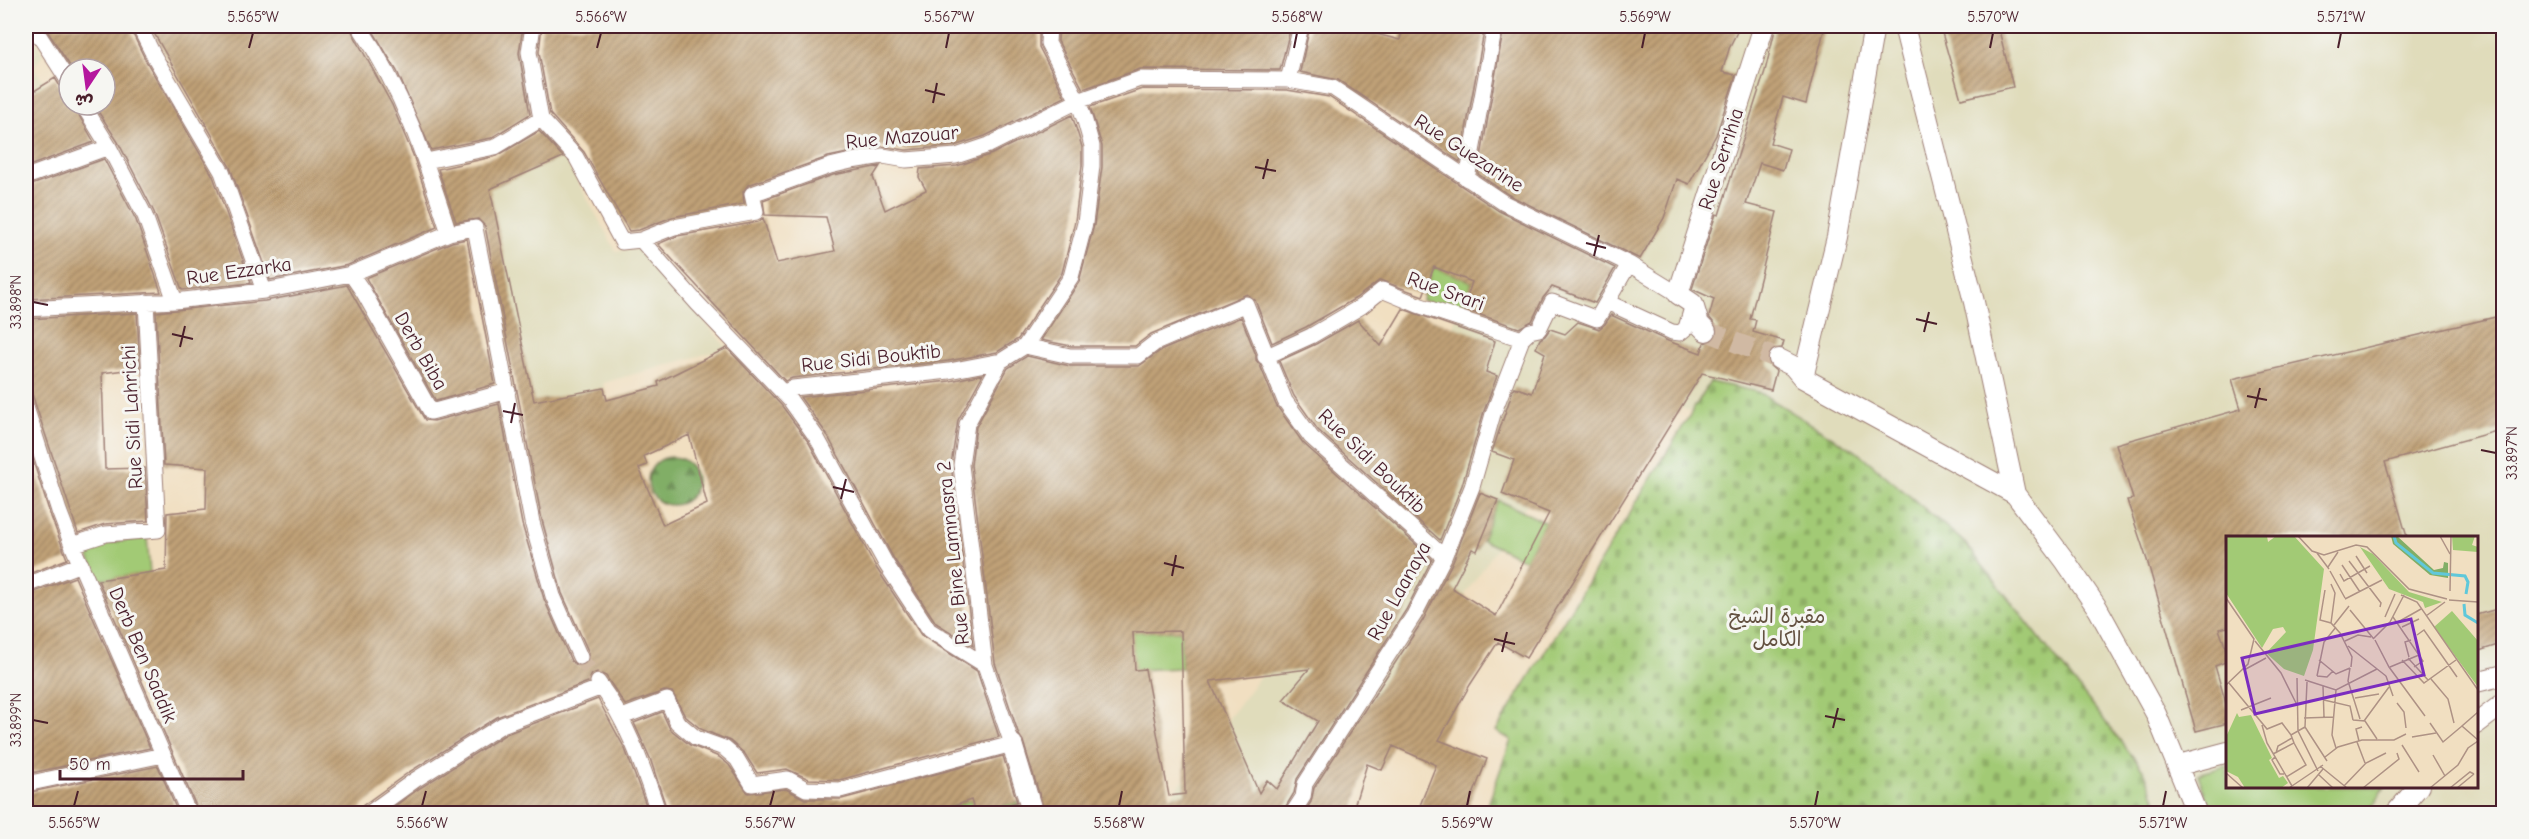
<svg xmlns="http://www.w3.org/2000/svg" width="2529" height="839" font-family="'Comic Neue','Playpen Sans Arabic',sans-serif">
<defs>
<pattern id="forest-firs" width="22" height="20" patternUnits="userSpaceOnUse" patternTransform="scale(1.5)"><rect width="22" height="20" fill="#81ae66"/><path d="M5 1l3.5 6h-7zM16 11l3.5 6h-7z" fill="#6c8d54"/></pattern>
<pattern id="cemetery-stones" width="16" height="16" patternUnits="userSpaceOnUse" patternTransform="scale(1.5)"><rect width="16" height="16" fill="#a2ca75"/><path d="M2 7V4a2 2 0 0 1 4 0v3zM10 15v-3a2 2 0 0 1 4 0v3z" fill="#8dad65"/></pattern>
<pattern id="building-hatch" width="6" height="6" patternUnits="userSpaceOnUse" patternTransform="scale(1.5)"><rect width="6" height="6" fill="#c0a177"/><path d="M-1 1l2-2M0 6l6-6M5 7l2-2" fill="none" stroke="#9e8362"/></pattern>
</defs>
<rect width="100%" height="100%" fill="#f6f6f2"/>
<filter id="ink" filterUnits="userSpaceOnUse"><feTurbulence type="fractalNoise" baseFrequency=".0167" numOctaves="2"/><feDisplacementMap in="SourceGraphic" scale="12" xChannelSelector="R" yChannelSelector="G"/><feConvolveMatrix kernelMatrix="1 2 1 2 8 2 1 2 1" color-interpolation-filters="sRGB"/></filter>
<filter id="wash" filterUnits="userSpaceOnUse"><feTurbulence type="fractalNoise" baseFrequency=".008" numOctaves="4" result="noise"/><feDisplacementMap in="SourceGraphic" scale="24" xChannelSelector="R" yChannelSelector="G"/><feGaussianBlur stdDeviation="1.35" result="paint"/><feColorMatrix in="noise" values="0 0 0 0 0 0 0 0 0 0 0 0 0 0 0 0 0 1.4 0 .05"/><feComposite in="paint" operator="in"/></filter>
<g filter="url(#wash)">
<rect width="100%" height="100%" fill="#f1dfc1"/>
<path fill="#e0dcbb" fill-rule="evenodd" d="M26,26L43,54L34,67L45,84L26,96Z
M1713,26H2503V813H2161L2144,771L1966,543L1860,454L1759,392L1691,413L1618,372L1315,813L1158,814L1377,518L1453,329L1470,230L1507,166L1643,227ZM2228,538H2476V786H2228Z
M564,156L616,251L641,248L727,348L603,383L604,388L534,401L488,178L517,177Z"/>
<path fill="url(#forest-firs)" stroke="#666648" stroke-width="1.5" d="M648 481a24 24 0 1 1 48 0a24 24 0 1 1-48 0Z"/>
<path fill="url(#cemetery-stones)" stroke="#767450" stroke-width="1.5" d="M1710,382L1759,392L1860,454L1965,543L2144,771L2161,813H1485L1511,740L1496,731Z
M971,800L975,813L1019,802L1021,813L934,814Z"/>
<path fill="#a2ca75" stroke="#767450" stroke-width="1.5" d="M1434,267L1472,282L1461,314L1422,300Z
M1498,500L1545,522L1525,560L1482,540Z
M147,537L150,573L98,580L85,547Z
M1181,631L1182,668L1135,670L1113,632Z
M2227,766L2228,786L2385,787L2368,813H2212L2198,774Z"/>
<g id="blocks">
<path fill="url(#building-hatch)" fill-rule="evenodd" d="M44,26H129L146,61L213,176L251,283L182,290L154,212L118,142L94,105H105V69H72Z
M150,26H349L392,105L413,155L437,227L348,265L270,280L230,167Z
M370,26H523L519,53L530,114L491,138L431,150L397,71Z
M542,26H1039V47L1065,97L985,136L954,146L906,150L881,146L828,157L748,185L743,192L744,204L672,217L639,230L629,231L584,152L550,114L539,52Z
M1059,26H1291L1280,70L1140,69L1083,89L1058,41Z
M1310,26H1362L1361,30L1400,40L1403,26H1485L1460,162L1338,80L1300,72Z
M1504,26H1740L1730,46L1722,72L1736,75L1716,135L1689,184L1677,179L1664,218L1640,259L1509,195L1478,174Z
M1776,26H1825L1806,104L1783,97L1770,143L1789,149L1783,170L1760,163L1746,204L1777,212L1750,319L1756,320L1753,332L1784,341L1782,348L1773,349L1768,354L1769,365L1776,371L1771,390L1702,373L1526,658L1498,642L1470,685L1439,740L1487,759L1466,813H1417L1436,765L1393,746L1382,770L1367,764L1352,813H1304L1311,802L1314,788L1423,620L1453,561L1480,493L1498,500L1477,551L1472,549L1452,588L1496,616L1549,513L1502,494L1514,460L1492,452L1514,387L1532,393L1545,353L1536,348L1540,339L1545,336L1550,329L1565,334L1578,322L1599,329L1605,324L1611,315L1668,341L1701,353L1704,343L1715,339L1718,328L1709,317L1714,299L1692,289L1716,214L1719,215L1765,71Z
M1940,26H1998L2013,87L1961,99Z
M55,78L61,88L69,92V105H73L94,142L26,167V96Z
M1142,89L1287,90L1329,97L1499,211L1615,268L1595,303L1552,287L1543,298L1532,321L1519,328L1463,309L1472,282L1434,267L1423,296L1380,280L1356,298L1306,327L1272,343L1255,300L1247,294L1151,334L1135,346H1071L1041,340L1079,282L1094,225L1102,167V146L1090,107Z
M1072,115L1082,147V165L1075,221L1062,273L1018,339L997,352L948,361L792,378L785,381L658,244L677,236L758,222L763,218L777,263L835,251L826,217L765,215L763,200L833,175L880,166L873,177L885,210L926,190L919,177L920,169L957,166L992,154Z
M539,131L563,157L490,189L534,401L604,388L607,400L659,386L658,382L727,348L782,406L809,443L877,569L921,635L977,671L999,737L839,780L809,779L787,769L757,773L745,754L730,741L701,729L685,716L672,692L664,691L625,705L606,676L597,672L592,674L588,682L497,717L409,772L362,806L358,813H199L98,580L166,570L167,513L206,509L207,468L164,465L156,312L265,301L347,285L425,420L434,421L499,404L522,524L544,599L571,661L580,667L588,662L589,653L562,593L542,520L485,226L478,219L456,222L438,169L497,156ZM689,435L707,504L663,525L639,468L647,465L644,456Z
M104,159L136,220L161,292L26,299V187Z
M467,239L495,384L436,401L366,278L452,242Z
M1403,309L1495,341L1486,372L1497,376L1484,411L1462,485L1440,540L1318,430L1294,396L1279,361L1316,344L1358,320L1381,346Z
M137,313L140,368L102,373L105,469L145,468L148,521L105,524L78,533L26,376V319Z
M2504,315V429L2385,462L2407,537H2228V627L2219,629L2228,654V661L2215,666L2228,710V723L2196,731L2147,560L2127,500L2133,499L2116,444L2241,409L2232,379Z
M1241,317L1256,355V360L1260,365L1276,405L1303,443L1432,559L1406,610L1297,779L1294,793L1282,813H1045L1023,741L1019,735L995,663L971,465L976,427L1008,368L1027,356L1070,366H1139L1160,351ZM1181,631L1185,794L1169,796L1145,669L1135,670L1133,632ZM1309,669L1283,700L1318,721L1277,789L1267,780L1259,793L1210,681Z
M983,374L958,420L951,464L973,646L936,623L894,559L826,433L800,397L950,381Z
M30,451L50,514L67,559L26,575V453Z
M75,577L150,748L26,774V595Z
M2504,607V643L2476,652V615Z
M598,699L625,749L649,813H480L476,805L458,813H385L420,788L506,734Z
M662,712L670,729L690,745L719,757L729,765L748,793L786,789L805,799H842L1003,756L1017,802L975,813L971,800L934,813H668L650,758L634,723Z
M158,766L178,813H26V793Z"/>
</g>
</g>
<g filter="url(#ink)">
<use href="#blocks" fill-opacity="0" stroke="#9e7f76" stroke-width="1.5"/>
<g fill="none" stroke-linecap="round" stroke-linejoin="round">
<path stroke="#d0b9a3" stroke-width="15" stroke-dasharray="15 8" stroke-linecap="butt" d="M580,657L598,682"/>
<path stroke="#d0b9a3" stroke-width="20" stroke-dasharray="20 10" stroke-linecap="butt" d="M1706,331L1779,359"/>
<defs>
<path id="pedestrian" d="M33,26L69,82
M139,26L154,56L222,172L264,291
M359,26C404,92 425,158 449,233L475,228L532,522L553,596L580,657
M533,26L529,52L541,119
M1288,80L1301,26
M83,105L109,147L145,216L175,301
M541,119L576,157L622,242L641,240L697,303L790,400L817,438L886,564L929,630L985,665
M426,161L495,147L541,119
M26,177L109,147
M1467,179L1495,26
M641,240L674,227L756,212L752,194L830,166L851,161L883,156L906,160L956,156L989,145L1078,101L1140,79L1288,80L1333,88L1504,203L1629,264L1678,294
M351,274L364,293L431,412L508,391
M1607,302L1672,332L1680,333L1686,328L1693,304
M26,309L175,301L264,291L351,274L449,233
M1025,346L1070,356H1138L1155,343L1246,304L1285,401L1311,437L1444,557
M1265,357L1311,336L1362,306L1382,290L1418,305L1522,339
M783,393L793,388L949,371L1001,361L1025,346L1071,277L1085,223L1092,166V146L1085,121L1078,101L1048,43L1049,26
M26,407L59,511L72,545L189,814
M72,545L106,534L158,530L146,302
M26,585L81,564
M598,682C628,722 643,767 659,814
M622,717L667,700L677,722L696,738L724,748L737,759L752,784L788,779L806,789L840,790L1012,744L985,665L961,465L967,424L1001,361
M26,784L163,755
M368,814L415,780L502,725L602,687
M1292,814L1303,797L1305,784L1414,615L1444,557L1472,487L1493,414L1522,339L1530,331L1539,329L1552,302L1597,319L1629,264"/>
<path id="minor" d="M1904,26L1974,302L2015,494
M1706,331L1699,324L1693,304L1678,294L1764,26
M1779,359L1793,366L1803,378L2015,494L2066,562L2098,609L2156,714L2197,814
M1803,378L1837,237L1874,26
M2476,682L2504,675
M2476,724L2504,703
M1012,744L1033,814
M2179,765L2228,752
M2395,814L2419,786"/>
</defs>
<use href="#pedestrian" stroke="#9e7f76" stroke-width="17"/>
<use href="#minor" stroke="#9e7f76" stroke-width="22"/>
<use href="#pedestrian" stroke="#fff" stroke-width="15"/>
<use href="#minor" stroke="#fff" stroke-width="20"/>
</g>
</g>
<path fill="none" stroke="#4a1f2b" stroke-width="2" d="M249,48L253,33M597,48L601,33M946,48L949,33M1294,48L1297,33M1642,48L1645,33M1990,48L1993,33M2338,48L2341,33M925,90L945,95M933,103L937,83M1255,167L1276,171M1263,179L1268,159M1586,243L1606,248M1594,256L1599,235M33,302L48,305M1916,319L1937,324M1924,332L1929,312M172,334L193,339M180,347L185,326M2247,396L2267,400M2255,408L2260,388M503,411L523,415M511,423L515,403M2481,450L2496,453M833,487L854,492M841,499L846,479M1164,563L1184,568M1172,576L1176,555M1494,639L1515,644M1502,652L1507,632M1825,716L1845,720M33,720L48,723M1833,728L1838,708M74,806L78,791M422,806L426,791M770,806L774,791M1119,806L1122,791M1467,806L1470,791M1815,806L1818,791M2163,806L2166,791"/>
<g text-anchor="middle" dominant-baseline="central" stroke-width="6" stroke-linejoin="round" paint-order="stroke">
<g font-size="20" fill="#4a1f2b" stroke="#f6f6f2">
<text transform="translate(902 137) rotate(-5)">Rue Mazouar</text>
<text transform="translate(1469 153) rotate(33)">Rue Guezarine</text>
<text transform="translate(1721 159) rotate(-72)">Rue Serrihia</text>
<text transform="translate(239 271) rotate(-8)">Rue Ezzarka</text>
<text transform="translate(1446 291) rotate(20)">Rue Srari</text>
<text transform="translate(421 351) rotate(60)">Derb Biba</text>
<text transform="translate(871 358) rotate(-6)">Rue Sidi Bouktib</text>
<text transform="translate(132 417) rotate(-93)">Rue Sidi Lahrichi</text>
<text transform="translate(1372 461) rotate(44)">Rue Sidi Bouktib</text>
<text transform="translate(953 553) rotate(-96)">Rue Bine Lamnasra 2</text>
<text transform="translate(1399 591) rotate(-61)">Rue Laanaya</text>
<text transform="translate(143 655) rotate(67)">Derb Ben Saddik</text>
</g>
<g font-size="20" fill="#645241" stroke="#f6f6f2">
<text x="1777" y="616">مقبرة الشيخ<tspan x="1777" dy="23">الكامل</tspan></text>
</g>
</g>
<g transform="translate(2226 536)">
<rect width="252" height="252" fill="#f1dfc1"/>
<path d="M226,0H249L246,9L252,11V16L227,14Z" fill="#a2ca75"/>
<path d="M165,0H171L208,34L217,32L218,26L222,27V42L204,39L167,8Z" fill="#81ae66"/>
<path d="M0,0H41L42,6L50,0H68L98,33L87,114L78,140L58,133L40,117L60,96L57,91L47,93L36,112L0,57ZM11,177L13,181L25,179L46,222L43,224L53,242L57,240L62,247L55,252H19L12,241L0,235V201Z" fill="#a2ca75"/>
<path d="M134,11L147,18L183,56L216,66L199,72L197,66L163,53ZM226,75L252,105V151L208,91Z" fill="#a2ca75"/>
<path fill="none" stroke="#5fc8da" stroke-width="3" d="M168,0L170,7L207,37L239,40L242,46L240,58M238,68L239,79L252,87"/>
<path fill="none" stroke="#ae9285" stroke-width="1.5" d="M72,0L86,15L98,19L130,9L141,11L183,53L221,63M214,0L224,18M91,17L103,33M130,20L141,37M123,25L155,67L154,71M116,29L134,56M102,31L112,16M104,35L119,62M114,38L118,45L144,30M99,54L94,84L105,87L114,97L126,121L125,131M224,55L225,0M175,59L191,66L252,154M0,62L28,103L22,128L0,149M119,63L156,44M223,64L252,66M124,74L147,102M200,80L219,66M159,81L169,58M167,81L197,125L188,131M172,86L195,73M105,87L109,57L105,48M108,89L123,70M176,91L193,83M191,99L198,94L231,141M147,103L164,86L178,59M149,104L163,131L199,180M29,105L55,137L71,169M119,105L132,99L145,101M122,110L160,140M183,121L179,106L185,104M182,122L202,144M93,124L110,138L124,132M176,124L198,147L230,124M164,131L193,119M124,132L122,145L134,183M18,134L40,122M91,140L98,106L110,91M91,140L101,141L107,135M160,140L167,160M71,142L72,195L92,235M205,143L222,163L228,187M79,144L110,154L151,133M81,146L79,191L101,225M3,147L41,193L56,187L65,199L79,191M97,150L98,181M129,162L153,158M98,164L124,170L127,184M171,167L178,176L180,192M15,174L45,162M252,176L236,190L252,204M78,182L108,181M127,184L139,185L151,203M138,185L163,151M204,187L217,206L236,190M36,189L41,207L66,250M186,201L210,197M133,205L130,193L136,191M131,206L139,227M176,209L193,236M110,212L106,199L110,154M50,217L52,210L66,202M47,218L68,207L65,199M207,219L219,240M49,221L46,224L54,238H58M99,221L112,211L136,204H168L180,198M94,230L121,252M0,237L17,252M93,239L107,252M60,241L80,229L68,207M118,250L140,227L160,217M63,252L97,229M81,252L97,233M137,252L173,223L171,217M204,252L232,229L242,212L252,205M224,252L244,236L248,238M231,252L248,238"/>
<path fill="#7b2cbf" fill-opacity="0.15" stroke="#7b2cbf" stroke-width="3" d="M185,83L198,139L29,178L16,122Z"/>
<rect width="252" height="252" fill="none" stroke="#4a1f2b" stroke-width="3"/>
</g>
<rect width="2529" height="839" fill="none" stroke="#f6f6f2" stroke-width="66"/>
<g transform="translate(87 87) rotate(193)"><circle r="28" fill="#f6f6f2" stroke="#b1a0a2" stroke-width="1.5"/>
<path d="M0-4.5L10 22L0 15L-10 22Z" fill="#b5179e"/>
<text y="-9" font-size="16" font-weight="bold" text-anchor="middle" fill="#4a1f2b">ش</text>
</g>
<path d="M60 770v9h183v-9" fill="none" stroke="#4a1f2b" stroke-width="3"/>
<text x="69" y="770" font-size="18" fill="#4a1f2b" stroke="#f6f6f2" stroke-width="4.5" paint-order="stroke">50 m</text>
<rect x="33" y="33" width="2463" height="773" fill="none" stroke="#4a1f2b" stroke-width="2"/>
<g font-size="15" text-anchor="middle" fill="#4a1f2b">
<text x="253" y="22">5.565°W</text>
<text x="601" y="22">5.566°W</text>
<text x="949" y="22">5.567°W</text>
<text x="1297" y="22">5.568°W</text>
<text x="1645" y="22">5.569°W</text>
<text x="1993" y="22">5.570°W</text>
<text x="2341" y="22">5.571°W</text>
<text transform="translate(16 302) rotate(-90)" y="5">33.898°N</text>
<text transform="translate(2512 453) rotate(-90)" y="5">33.897°N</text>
<text transform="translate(16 720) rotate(-90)" y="5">33.899°N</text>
<text x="74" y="828">5.565°W</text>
<text x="422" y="828">5.566°W</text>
<text x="770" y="828">5.567°W</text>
<text x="1119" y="828">5.568°W</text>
<text x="1467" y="828">5.569°W</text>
<text x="1815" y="828">5.570°W</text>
<text x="2163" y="828">5.571°W</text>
</g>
</svg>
